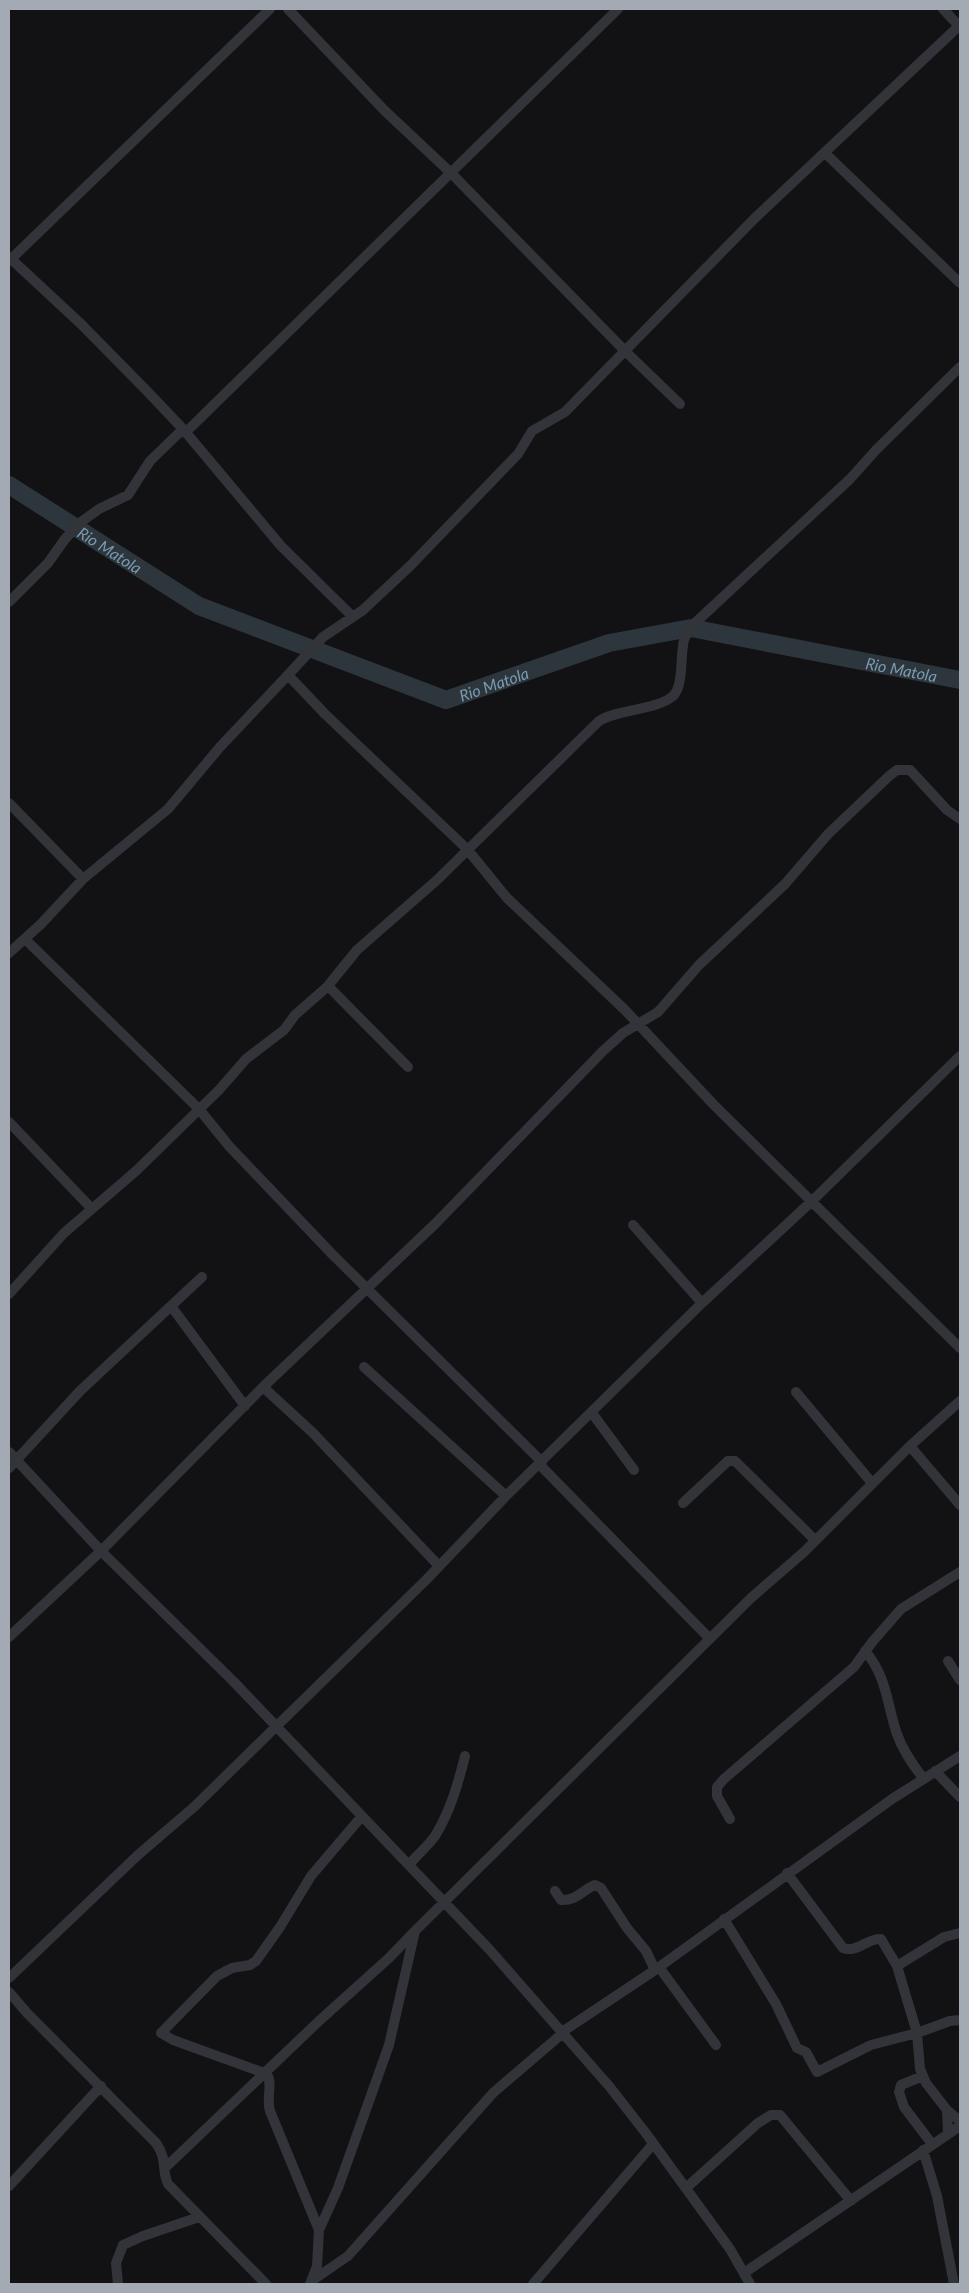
<svg xmlns="http://www.w3.org/2000/svg" width="969" height="2293" font-family="Lato,sans-serif">
<rect width="100%" height="100%" fill="#121214"/>
<g fill="none" stroke-linecap="round" stroke-linejoin="round">
<path stroke="#2c363c" stroke-width="18" id="s1" d="M9,485L199,606L446,700L609,643L691,628L960,680"/>
<path stroke="#333439" stroke-width="10" d="M288,9L384,110L452,174L625,351L680,404
M943,9L959,26
M825,153L960,283
M9,257L81,324L146,390L183,429L281,546L353,617
M9,261L270,9
M185,433L618,9
M9,602L48,563L65,539L81,522L99,509L128,495L150,461L183,429
M288,675L323,637L363,610L410,566L518,454L532,431L565,412L755,218L960,25
M9,803L83,879
M25,939L199,1109L229,1146L332,1254L542,1462
M9,953L41,924L83,879L168,809L220,747L288,675L325,714L467,849L507,898L625,1010L714,1105L960,1348
M328,986L408,1067
M9,1122L92,1209
M633,1225L702,1303
M9,1294L64,1233L136,1171L219,1090L246,1059L284,1030L295,1015L327,987L357,950L437,880L599,721C621,708 655,711 673,696C684,686 680,654 684,640C686,634 691,628 695,623L850,479L876,450L960,367
M171,1306L245,1406
M364,1367L506,1496
M263,1387L313,1433L439,1566
M796,1392L872,1483
M592,1413L634,1470
M910,1446L960,1505
M9,1452L101,1551L233,1681L489,1949L609,2086L645,2132L730,2249L750,2284
M540,1465L710,1639
M9,1468L80,1391L202,1277
M683,1503L728,1461H735L814,1539
M9,1637L101,1551L263,1387L435,1224L603,1051L623,1033L658,1012L699,965L785,884L829,833L889,776L897,770H910L947,810L960,819
M865,1651C887,1676 887,1705 897,1734C903,1751 912,1764 923,1778
M948,1661L960,1680
M935,1771L960,1797
M730,1819L717,1796V1787L724,1779L854,1667L873,1641L901,1609L960,1572
M409,1865C417,1855 428,1846 435,1836C450,1812 458,1784 465,1756
M787,1873L843,1948C858,1953 867,1938 881,1939L897,1966L944,1937L960,1933
M555,1891L561,1900C577,1901 582,1890 595,1885L601,1888L627,1928L646,1951L655,1970
M724,1919L776,2004L797,2048L806,2052L817,2072L871,2045L917,2033L950,2021L960,2020
M897,1966L917,2033L920,2069L926,2083L947,2110L960,2121
M659,1967L716,2045
M9,1978L138,1855L194,1807L427,1579L506,1496L702,1303L812,1201L960,1056
M9,1992L27,2013L156,2143C168,2160 161,2169 168,2184L266,2284
M562,2032L655,1970L892,1799L960,1756
M923,2076L901,2085L899,2092L904,2107L932,2144
M947,2110L948,2134
M923,2150L937,2196L954,2284
M166,2167L319,2021L389,1958L414,1932
M9,2186L101,2086
M686,2188L758,2123L771,2115H780L851,2201
M319,2230L270,2111C266,2099 273,2083 267,2074L173,2040L161,2033L217,1976L232,1968L250,1965L256,1961L280,1927L311,1876L362,1816
M744,2273L960,2126
M313,2280L348,2256L493,2093L563,2033
M118,2284L116,2263L123,2245L143,2236L199,2217
M310,2284L317,2266L319,2230L338,2188L389,2045L415,1931L751,1598L804,1552L910,1446L960,1401
M533,2284L653,2144"/>
</g>
<g text-anchor="middle" dominant-baseline="central" stroke-width="5" stroke-linejoin="round" paint-order="stroke">
<g font-size="16" font-style="italic" fill="#7b9aaf" stroke="#0d0d0f">
<text stroke="none"><textPath href="#s1" startOffset="120">Rio Matola</textPath></text>
<text stroke="none"><textPath href="#s1" startOffset="960">Rio Matola</textPath></text>
<text stroke="none"><textPath href="#s1" startOffset="540">Rio Matola</textPath></text>
</g>
</g>
<rect width="969" height="2293" fill="none" stroke="#a4aab4" stroke-width="20"/>
</svg>
